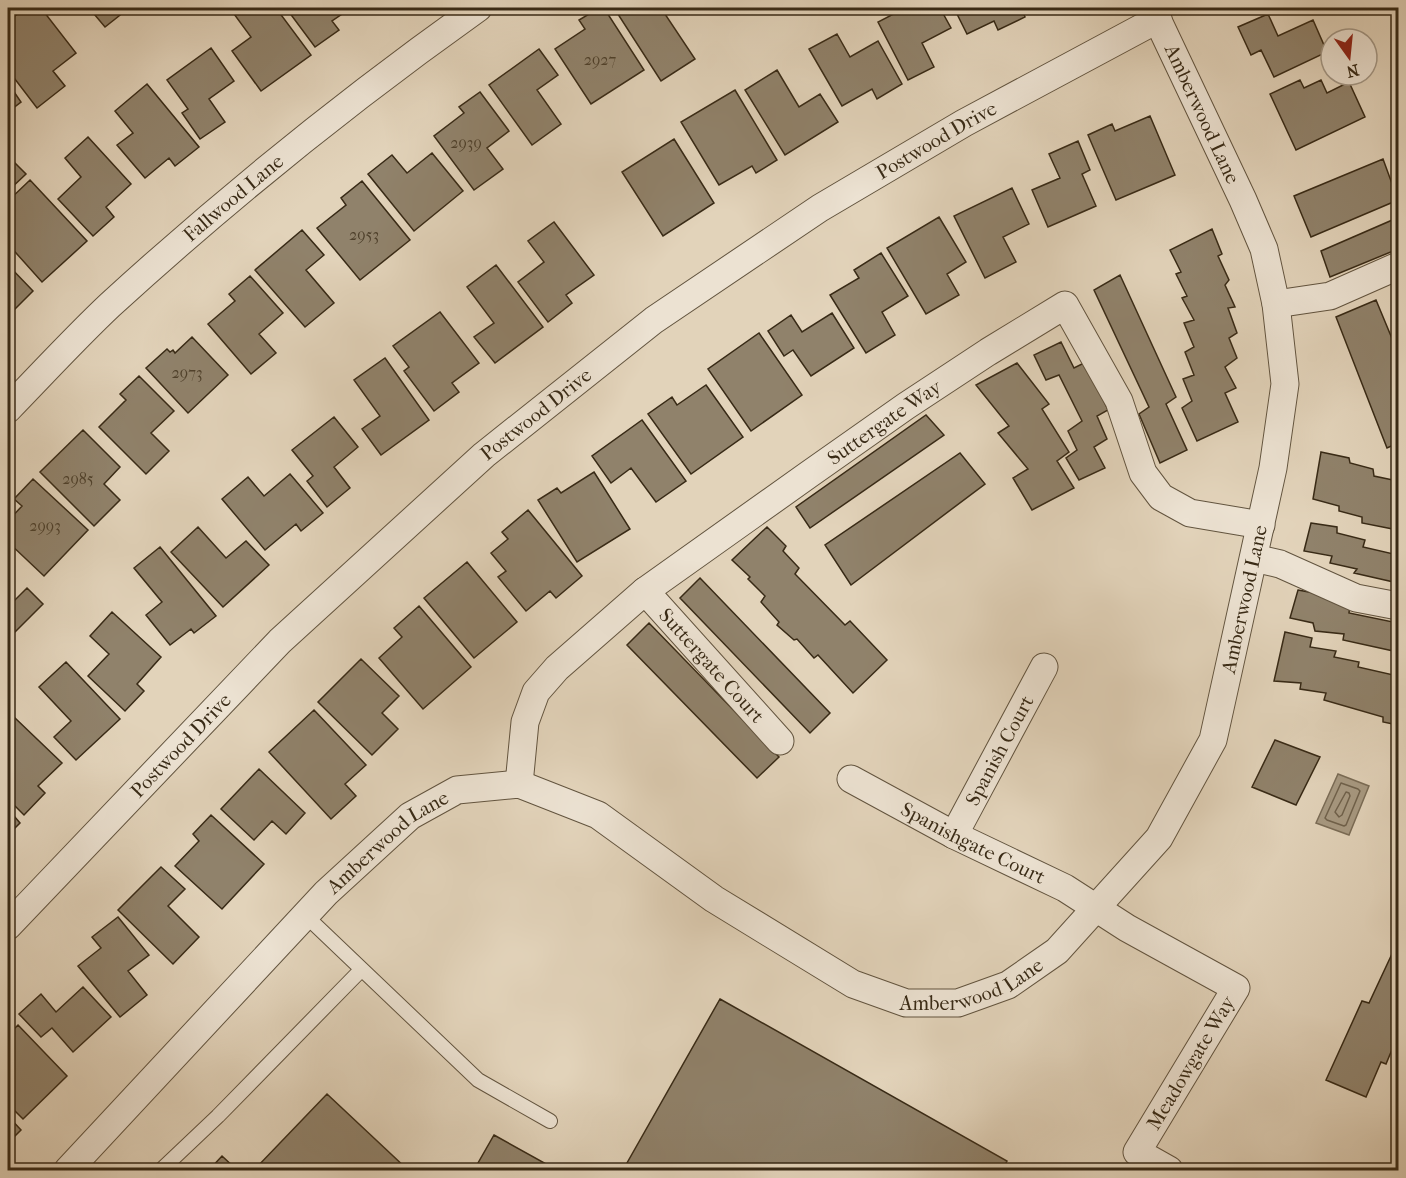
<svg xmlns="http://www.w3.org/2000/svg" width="1406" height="1178" font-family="'IM FELL French Canon',serif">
<rect width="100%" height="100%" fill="#e2d3ba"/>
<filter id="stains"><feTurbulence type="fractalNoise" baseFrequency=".00333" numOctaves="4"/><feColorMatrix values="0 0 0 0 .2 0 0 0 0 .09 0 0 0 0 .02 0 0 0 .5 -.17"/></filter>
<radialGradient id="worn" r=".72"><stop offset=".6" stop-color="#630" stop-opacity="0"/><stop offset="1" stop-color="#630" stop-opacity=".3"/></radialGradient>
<path fill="#a89a82" stroke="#7b6d57" stroke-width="1.5" d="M1338,774L1369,786L1349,835L1316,823Z"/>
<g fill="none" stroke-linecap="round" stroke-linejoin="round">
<path stroke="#70624c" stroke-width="1.5" d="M1341,783L1358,789L1360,791L1346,825L1344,826L1327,820L1325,818Z
M1346,792L1349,793L1350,796L1342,815L1339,817L1335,812Z"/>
</g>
<path fill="#90826b" stroke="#382a16" stroke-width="1.5" d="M26,8H41L76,53L53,71L65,86L37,108L8,70V21Z
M89,8H129L105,27Z
M243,8H276L311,55L261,91L232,51L251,37L234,14Z
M286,8H351L332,21L339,30L315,47Z
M599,8H604L644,70L591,104L555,49L585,29L579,20Z
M614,8H661L695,59L661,81Z
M905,8H940L951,28L922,43L934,67L908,80L878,22Z
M954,8H1021L1025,17L998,30L994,21L967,34Z
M1268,14L1278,36L1313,20L1327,52L1274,77L1261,50L1251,55L1238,27Z
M837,34L850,57L878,41L902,84L877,99L872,89L842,106L809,49Z
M211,48L234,81L209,99L225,122L200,139L182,113L188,109L167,80Z
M539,49L558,75L537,90L561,124L532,145L489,85Z
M777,70L799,107L820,94L838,122L785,155L745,90Z
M1300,80L1304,88L1321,80L1327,93L1349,82L1365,117L1296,150L1270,94Z
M8,83L21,102L8,112Z
M147,84L199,147L175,166L169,158L145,178L117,145L133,133L115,111Z
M735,90L777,160L756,173L752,166L719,185L681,122Z
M480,92L509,131L487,148L503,169L474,190L434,136L464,113L459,107Z
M1150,116L1175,175L1116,200L1088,135L1112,124L1115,131Z
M88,137L131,184L106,207L114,217L93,236L58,199L81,177L65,158Z
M674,139L714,203L663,236L622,172Z
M1078,141L1090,170L1082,174L1096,206L1048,227L1032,190L1060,178L1049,154Z
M432,153L463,191L414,231L368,174L392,155L407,173Z
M1383,159L1398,200L1311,237L1294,196Z
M14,162L26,174L8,191V167Z
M30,180L87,241L42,282L8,244V201Z
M362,181L410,240L360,280L317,228L346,205L341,198Z
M1012,188L1029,224L1003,237L1016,262L985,278L954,216Z
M939,217L966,262L947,274L959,295L926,314L887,248Z
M1397,218L1398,249L1330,277L1321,251Z
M554,222L594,275L566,295L572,303L548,322L518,282L544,262L528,241Z
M1212,229L1222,254L1218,256L1229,280L1225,285L1235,307L1228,308L1237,333L1229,338L1237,358L1225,367L1236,388L1225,393L1238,422L1197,441L1182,408L1192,401L1183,379L1194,375L1185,352L1194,347L1184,323L1194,320L1182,298L1187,296L1176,274L1181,272L1170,250Z
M302,230L324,255L306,270L334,303L305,327L255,270Z
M881,253L908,296L882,312L895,335L866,353L830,295L859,278L854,270Z
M8,265L33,291L8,316Z
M496,265L543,327L495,363L474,337L494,323L467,287Z
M1120,275L1176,397L1166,404L1187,450L1160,463L1139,414L1149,407L1094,290Z
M250,276L283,313L259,334L276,353L251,374L208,324L235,301L229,294Z
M1376,300L1398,353V443L1387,448L1336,317Z
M440,312L479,363L452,383L459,392L434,411L404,371L409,367L393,346Z
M832,313L854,348L811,376L793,350L784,356L768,331L791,315L802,332Z
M759,333L802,395L751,431L708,369Z
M192,337L228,375L188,413L146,368L167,349L170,352L173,350L175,353Z
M1061,342L1074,368L1086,362L1108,410L1097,416L1107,439L1094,447L1105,468L1079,480L1066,458L1077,450L1068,431L1082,421L1059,375L1046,380L1034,355Z
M385,358L429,420L381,455L362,429L380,416L354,380Z
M1017,363L1049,404L1042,409L1069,452L1057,461L1074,488L1032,510L1013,478L1028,469L998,433L1009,426L976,385Z
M139,376L174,411L151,433L169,451L146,474L99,427L126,400L120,394Z
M706,385L743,437L691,474L648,414L672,397L677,405Z
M926,415L944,435L810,528L796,507Z
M334,417L358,447L334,467L350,488L327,507L307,481L313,476L292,450Z
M642,420L686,481L656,502L631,468L611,483L592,456Z
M83,430L120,467L104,484L120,500L94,526L40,472Z
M1321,452L1349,458L1350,463L1373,469L1374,476L1398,481V530L1362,523V517L1339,511V506L1313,499Z
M960,453L985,484L851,585L825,545Z
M594,472L630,529L577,562L538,500L557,488L561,493Z
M290,474L323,513L301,531L296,524L265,550L222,499L248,477L264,496Z
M33,479L88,530L44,576L8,542V521L22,506L14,499Z
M528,510L582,576L556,598L550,591L526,611L498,577L506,571L491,553L508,539L502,532Z
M1311,523L1337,527V533L1365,540L1363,547L1398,555V583L1354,573L1357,569L1330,563L1332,556L1304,551Z
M198,527L226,558L246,541L269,565L223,607L171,552Z
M767,527L786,546L783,551L799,568L795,574L845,625L850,621L887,660L853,693L818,655L814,658L797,639L794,640L777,625L779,622L761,602L765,596L748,579L750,577L732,560Z
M160,547L216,616L194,633L191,629L170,645L146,615L162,602L134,568Z
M467,562L517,622L474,658L424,598Z
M700,578L830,713L810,733L680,598Z
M27,588L43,604L8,639V594L14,601Z
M1298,590L1325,595L1350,605L1349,613L1398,623V652L1343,640L1344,634L1315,631L1313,623L1290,618Z
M419,606L471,667L423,709L379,658L402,637L394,628Z
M112,612L161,657L137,684L144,691L125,711L88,676L109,654L90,636Z
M649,623L779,757L757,778L627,645Z
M1285,632L1312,638L1310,647L1336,651L1334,657L1359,662L1358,667L1398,676V725L1383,722V717L1324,700L1326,693L1300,689L1301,683L1274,681Z
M361,659L399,696L382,713L398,729L372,755L318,702Z
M66,662L120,719L76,760L54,737L71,721L39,687Z
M314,710L366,765L345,784L356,796L331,819L269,752Z
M14,717L62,763L38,786L45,793L24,815L8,799V760L10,758L8,756V724Z
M1275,740L1320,757L1296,805L1252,787Z
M259,769L305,813L286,834L272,821L254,840L221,809Z
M8,809L20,823L8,835Z
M211,815L264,864L222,909L175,866L199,841L193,834Z
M161,867L185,889L168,906L199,937L173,964L118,910Z
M118,917L149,955L128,971L147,995L120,1017L78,966L101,948L92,937Z
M1398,941V1035L1386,1064L1381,1062L1366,1097L1326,1080L1362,1001L1369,1003Z
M83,987L111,1017L73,1052L52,1028L41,1037L19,1014L41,994L56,1012Z
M720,999L1007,1161L1006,1163L1017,1169L1018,1168L1023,1170H623Z
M18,1025L67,1076L23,1119L8,1104V1035Z
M1398,1088V1107L1392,1104Z
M327,1094L408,1170H254Z
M8,1116L21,1130L8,1143Z
M494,1135L557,1170H474Z
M222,1156L237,1170H209Z"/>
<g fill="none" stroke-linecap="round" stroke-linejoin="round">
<defs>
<path id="lane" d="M306,916L478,1080L550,1121
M161,1170L218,1116L361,970"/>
<g id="street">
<path d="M1276,304L1330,296L1398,266"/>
<path id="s1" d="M8,409C42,374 75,338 110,305C226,199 350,99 478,8"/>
<path d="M1254,558L1280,564L1356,598L1398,606"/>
<path id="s2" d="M645,591L780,741"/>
<path id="s3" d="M851,779L954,835L1065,888L1127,928L1236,988L1137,1152L1169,1170"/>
<path id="s4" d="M519,784L525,722L536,692L557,668L645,591L808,475L906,406L988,352L1065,305L1119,401L1143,473L1161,497L1190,513L1261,525"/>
<path id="s5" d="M954,835L1044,667"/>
<path id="s6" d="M8,926L280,641L484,455L654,320L820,208L964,123L1158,19"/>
<path id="s7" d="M68,1170L326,893L410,816L457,790L519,784L598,815L714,899L853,984L906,1003H958L1008,985L1057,951L1159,838L1213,740L1273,468L1285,384L1276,304L1264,249L1243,200L1152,8"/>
</g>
</defs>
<use href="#lane" stroke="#62543f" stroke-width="16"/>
<use href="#street" stroke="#62543f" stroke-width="29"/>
<use href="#lane" stroke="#ece2d2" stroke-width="14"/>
<use href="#street" stroke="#ece2d2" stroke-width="27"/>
</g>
<g text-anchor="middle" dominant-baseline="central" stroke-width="4.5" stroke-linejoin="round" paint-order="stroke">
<g font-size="16" fill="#4e402b">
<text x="600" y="59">2927</text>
<text x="466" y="142">2939</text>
<text x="364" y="234">2953</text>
<text x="187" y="372">2973</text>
<text x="78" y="478">2985</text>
<text x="45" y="525">2993</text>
</g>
<g font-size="20" fill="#382a16" stroke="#ece2d2">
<text transform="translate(1202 114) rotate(65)">Amberwood Lane</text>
<text stroke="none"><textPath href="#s6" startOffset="1222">Postwood Drive</textPath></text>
<text stroke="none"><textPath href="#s1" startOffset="309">Fallwood Lane</textPath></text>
<text stroke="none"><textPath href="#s6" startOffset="736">Postwood Drive</textPath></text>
<text stroke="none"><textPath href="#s4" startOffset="536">Suttergate Way</textPath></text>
<text stroke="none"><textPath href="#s7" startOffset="1629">Amberwood Lane</textPath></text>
<text stroke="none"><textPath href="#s2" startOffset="100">Suttergate Court</textPath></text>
<text stroke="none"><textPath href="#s6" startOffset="250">Postwood Drive</textPath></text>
<text stroke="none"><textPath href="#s5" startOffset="96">Spanish Court</textPath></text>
<text stroke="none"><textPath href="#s3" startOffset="138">Spanishgate Court</textPath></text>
<text stroke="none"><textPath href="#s7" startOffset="459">Amberwood Lane</textPath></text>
<text stroke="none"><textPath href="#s7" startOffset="1125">Amberwood Lane</textPath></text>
<text transform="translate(1191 1063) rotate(-59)">Meadowgate Way</text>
</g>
</g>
<rect width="1406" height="1178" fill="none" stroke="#e2d3ba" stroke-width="30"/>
<rect x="9" y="9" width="1388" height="1160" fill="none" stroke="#382a16" stroke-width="3"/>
<rect x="15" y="15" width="1376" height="1148" fill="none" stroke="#382a16" stroke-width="1.5"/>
<g transform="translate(1349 57) rotate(165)"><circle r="28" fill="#ece2d2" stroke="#a49887" stroke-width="1.5"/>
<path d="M0-4.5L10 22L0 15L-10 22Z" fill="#8f2418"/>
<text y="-9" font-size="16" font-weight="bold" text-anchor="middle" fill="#382a16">N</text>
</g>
<rect width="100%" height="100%" filter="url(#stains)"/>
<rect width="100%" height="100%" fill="url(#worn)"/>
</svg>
